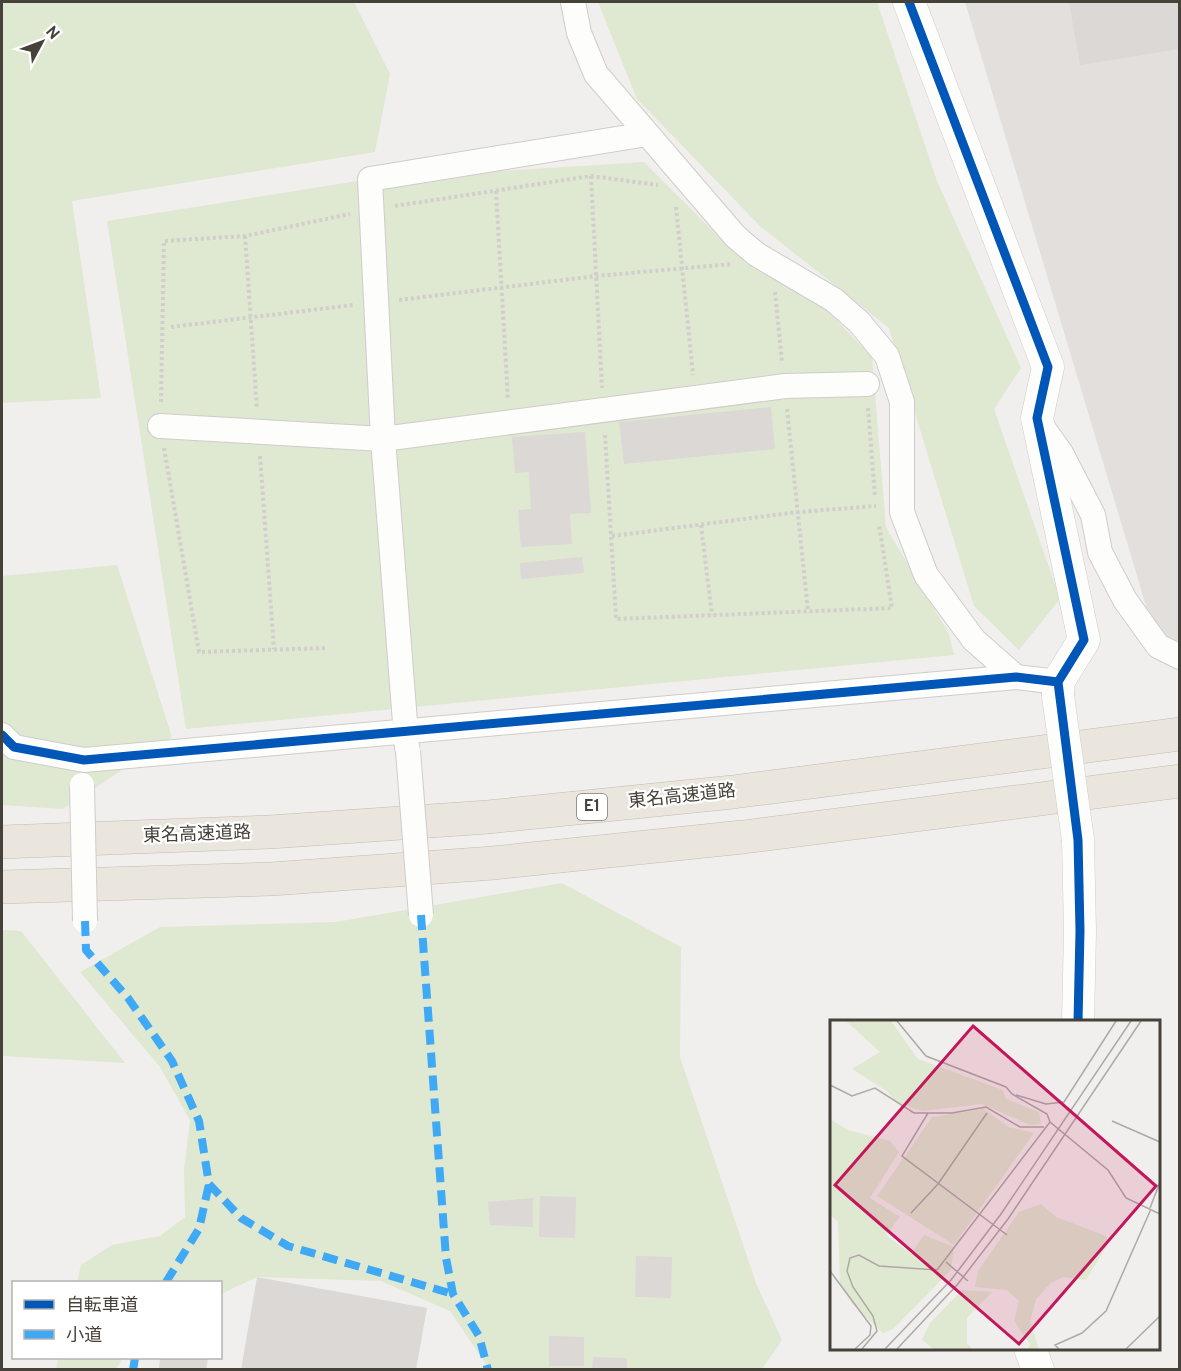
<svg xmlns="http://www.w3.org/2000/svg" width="1181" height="1371" font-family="Overpass,'Noto Sans JP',sans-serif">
<rect width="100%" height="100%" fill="#f1efed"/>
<path fill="#e2dfdd" d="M965,2H1179V640L1158,646Z"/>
<path fill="#dfe8d0" d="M2,2H354L390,74L375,152L72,201L101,398L2,403Z
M598,2H877L937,181L1021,368L994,409L1060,599L1019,650L974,606L889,328L761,227L637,99Z
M644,162L727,245L822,305L872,357L886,527L949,634L954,655L186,729L107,221L370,179Z
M117,565L172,737L63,809L2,805V576Z
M562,883L681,947L680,1057L756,1283L782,1340L762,1369H489L450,1311L381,1281L257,1277L221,1294L220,1282H77L81,1265L112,1245L160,1236L185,1217L184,1170L190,1120L160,1067L80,972L160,927L336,922Z
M2,930L21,931L125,1063L2,1056Z
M59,1358H123L116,1369H56Z"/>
<path fill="#dbd8d5" d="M1069,2H1180V49L1080,65Z
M771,407L775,449L624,464L619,422Z
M585,432L591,513L570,514L572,544L521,547L518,510L531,509L529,472L515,473L512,437Z
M582,557L584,573L521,579L520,563Z
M540,1196L576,1197L575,1238L539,1237Z
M533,1198V1227L490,1225L488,1202Z
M636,1256L672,1257L671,1298L635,1297Z
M257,1277L427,1308L416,1370H241Z
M549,1336L584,1337V1366H549Z
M593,1357L627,1358V1370H592Z
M160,1358L208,1359L206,1370H159Z"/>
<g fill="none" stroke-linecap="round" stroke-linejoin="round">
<defs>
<path id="minor" d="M573,2L579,33L596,74L735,236L756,254L834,300L859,322L887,356L902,402V512L926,575L974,640L1016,677
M1041,425L1061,453L1093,515L1100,552L1125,600L1158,646L1180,657
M160,426L383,439L785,386L867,384
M2,735L14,747L84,760L1016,677L1058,682
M407,748L383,439L370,179L647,134"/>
<path id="tertiary" d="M909,2L1048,367L1037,418L1084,640L1058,682V696
M1078,1022L1080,931L1078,840
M1030,1348L1038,1370"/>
<path id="motorway" d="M2,842L270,832L488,817L733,792L1180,734
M2,887L271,879L493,863L743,837L1180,781"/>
</defs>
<use href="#minor" stroke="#cfcdca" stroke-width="26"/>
<use href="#tertiary" stroke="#cfcdca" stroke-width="33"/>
<use href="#motorway" stroke="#c6bbac" stroke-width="34"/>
<path stroke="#d1cfcb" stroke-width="4" stroke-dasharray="3 3" stroke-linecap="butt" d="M591,176L602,388
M496,191L508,400
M395,206L591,176L658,185
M676,207L693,375
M245,236L257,409
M775,292L782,362
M399,300L596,276L732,264
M171,327L353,305
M161,402L164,241L245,236L350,214
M868,408L875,496
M787,409L808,611
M605,435L616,619L892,608L879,524
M164,448L199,652L328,648
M260,456L274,649
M701,525L712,615
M612,536L798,512L876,506"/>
<use href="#minor" stroke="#fdfdfc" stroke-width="24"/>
<use href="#tertiary" stroke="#fdfdfc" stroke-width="32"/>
<use href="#motorway" stroke="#eae5dd" stroke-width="33"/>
<defs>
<path id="minor-bridge" d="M408,751L421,915
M82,785L85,921"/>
<path id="tertiary-bridge" d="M1058,696L1078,840"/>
</defs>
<use href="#minor-bridge" stroke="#cfcdca" stroke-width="26" stroke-linecap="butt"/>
<use href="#tertiary-bridge" stroke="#cfcdca" stroke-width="33" stroke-linecap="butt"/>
<use href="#minor-bridge" stroke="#fdfdfc" stroke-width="24"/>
<use href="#tertiary-bridge" stroke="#fdfdfc" stroke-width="32"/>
<path stroke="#3fa9f5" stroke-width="8" stroke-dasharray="15 8" stroke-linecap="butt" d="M421,915L446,1258L453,1294L479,1336L488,1370
M85,921L86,950L128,998L172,1061L199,1121L209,1184L241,1218L288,1246L453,1294
M166,1282L199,1229L209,1184
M133,1370L135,1358"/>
<defs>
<path id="cycleway" d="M909,2L1048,367L1037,418L1084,640L1058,682L1078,840L1080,931L1078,1022
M2,735L14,747L84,760L1016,677L1058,682"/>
</defs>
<use href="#cycleway" stroke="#fff" stroke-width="13"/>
<use href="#cycleway" stroke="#0057b8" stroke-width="9"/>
</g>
<g text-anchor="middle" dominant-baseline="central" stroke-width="4.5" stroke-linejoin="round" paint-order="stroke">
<rect fill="#fff" stroke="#7e7a74" stroke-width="1.5" x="577" y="794" width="30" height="26" rx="4.5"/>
<g font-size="16" font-weight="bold" fill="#464139">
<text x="592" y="807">E1</text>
</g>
<g font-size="18" fill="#464139" stroke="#fff">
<text transform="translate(682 797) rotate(-6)">東名高速道路</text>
<text transform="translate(197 835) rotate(-2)">東名高速道路</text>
</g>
</g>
<g transform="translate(830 1020)">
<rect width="330" height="330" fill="#f1efed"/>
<path d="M16,1H61L88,39L173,70L176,79L209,92L211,104L200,105L152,84L92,91L66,82L58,72L22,49L50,32ZM154,89L179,107L204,113L124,225L47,176L102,97ZM0,99L18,110L60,121L69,132L40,178L70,197L56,215L81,234L94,215L124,227L121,250L63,309L53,313L23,285L10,265L8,202L0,194ZM211,184L226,197L276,216L278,224L256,260L233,257L221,263L206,279L200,302L209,329H198L200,324L184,301L189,281L177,270L145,267L148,251L189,192ZM132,270L162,272L137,298V323L142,329H104L92,320L100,303Z" fill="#dfe8d0"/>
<path fill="none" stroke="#ada9a5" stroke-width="1.5" d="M67,1L96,36L176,67L182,74L217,94L220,102L278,150L296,178L330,194M0,65L22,76L45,68L84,93H122L156,87L190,107H214M186,75L216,84L234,82L286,1M98,93L72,136L177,215M282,101L330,122M320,188L330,162M81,193L108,164L157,93M116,242L138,261M0,251L41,306L40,315L25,329M32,329L47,311L43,296L23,267L17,251L20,238L29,235L49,246L107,250L220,102M55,329L121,260L171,194L301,1M67,329L127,265L178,199L311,1M229,329L225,325L252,313L276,291L321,189M296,329L330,296"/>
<path fill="#c2185b" fill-opacity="0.15" stroke="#c2185b" stroke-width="3" d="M143,6L326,166L189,324L5,165Z"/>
<rect width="330" height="330" fill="none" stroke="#464139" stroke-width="3"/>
</g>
<rect width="1181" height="1371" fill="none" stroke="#464139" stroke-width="6"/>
<rect x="12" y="1281" width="210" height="78" fill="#ffffff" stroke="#b5b3b0" stroke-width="1.5"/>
<rect x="24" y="1300" width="30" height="9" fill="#0057b8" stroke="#b5b3b0" stroke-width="1.5"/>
<text x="66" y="1311" font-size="18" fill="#464139">自転車道</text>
<rect x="24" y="1330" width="30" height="9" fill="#3fa9f5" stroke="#b5b3b0" stroke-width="1.5"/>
<text x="66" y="1341" font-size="18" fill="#464139">小道</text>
<g transform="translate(42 42) rotate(49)" stroke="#ffffff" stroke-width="4.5" paint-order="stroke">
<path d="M0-4.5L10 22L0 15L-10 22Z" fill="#464139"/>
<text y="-9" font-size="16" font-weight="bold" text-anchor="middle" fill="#464139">N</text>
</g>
</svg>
